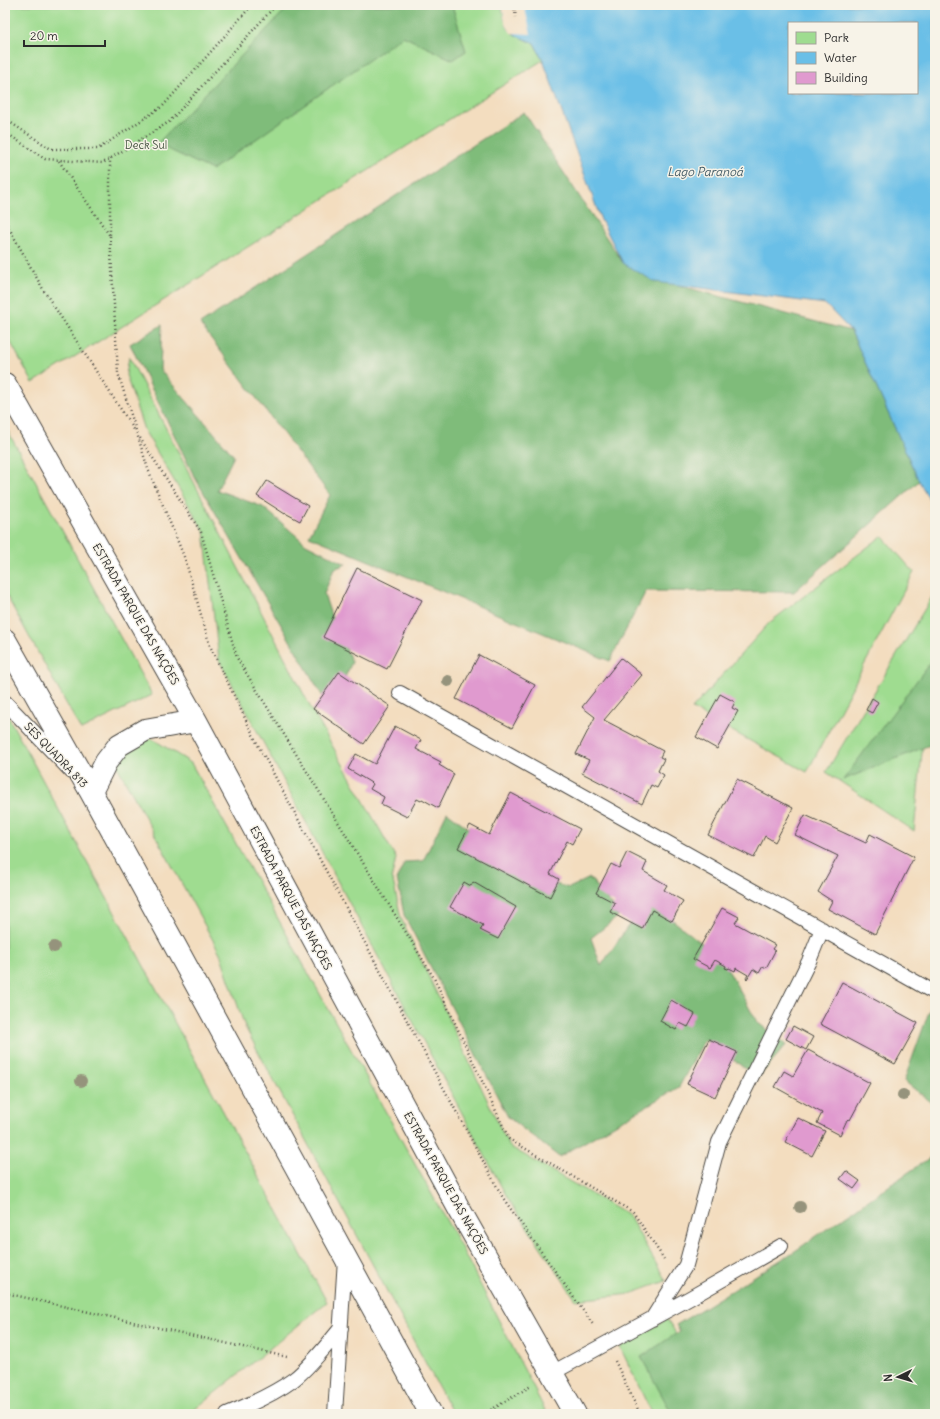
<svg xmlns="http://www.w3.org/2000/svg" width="940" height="1419" font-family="Delius,sans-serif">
<rect width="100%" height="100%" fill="#f7f3e8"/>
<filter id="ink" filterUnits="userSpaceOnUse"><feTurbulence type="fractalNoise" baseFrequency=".025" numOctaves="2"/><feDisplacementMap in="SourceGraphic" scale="8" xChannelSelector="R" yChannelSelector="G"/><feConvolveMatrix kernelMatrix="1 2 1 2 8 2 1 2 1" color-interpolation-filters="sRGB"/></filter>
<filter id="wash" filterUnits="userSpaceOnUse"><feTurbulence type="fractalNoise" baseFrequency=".012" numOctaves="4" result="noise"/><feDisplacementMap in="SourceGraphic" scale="16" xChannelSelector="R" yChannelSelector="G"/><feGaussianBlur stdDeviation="0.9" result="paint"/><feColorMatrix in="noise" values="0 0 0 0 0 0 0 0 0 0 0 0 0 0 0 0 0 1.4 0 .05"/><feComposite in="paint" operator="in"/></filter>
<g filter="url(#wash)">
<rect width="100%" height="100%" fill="#f3ddbf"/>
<path fill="#9fdc90" stroke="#65845e" d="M5,5H502C507,34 508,32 534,43L543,60L33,383L5,332Z
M129,357L312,710L396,858L392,876L401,918L509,1146L629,1216L666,1281L630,1294L576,1300L507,1197L219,660L204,531L144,430L126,375Z
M5,426L152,695L81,730L5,593Z
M882,536L914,572L807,772L692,709L769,623Z
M935,592V745L923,743L914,831L826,772Z
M5,711L327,1302L189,1414H5Z
M151,738L191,763L459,1243L547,1414H453L245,1027L220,953L116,764L128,745Z
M667,1319L728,1414H652L620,1347Z"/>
<path fill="#7fbc7a" stroke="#557452" d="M290,5H452L466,51L453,60L403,36L212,170L157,144Z
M524,112L623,263L673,284L851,331L919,481L794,592L646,591L610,661L309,536L330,495L200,324Z
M162,325L160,370L234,456L217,490L263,507L306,544L346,564L334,569L324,594L332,618L352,662L330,709L194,476L130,344Z
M935,656V743L843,780Z
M447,812L535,878L569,888L590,878L620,915L591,938L601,966L628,926L656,907L722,959L757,1022L786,1045L758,1078L705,1039L679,1087L559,1157L508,1117L404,915L397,878L405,862L423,861Z
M935,995V1105L904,1081Z
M935,1154V1414H672L641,1357L680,1331L676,1325L795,1251Z"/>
<path fill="#6abfe7" stroke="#4a7589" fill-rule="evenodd" d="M502,5H935V510L919,481L851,331L825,304L655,282L623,263L601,220L543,60L534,43C508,32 507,34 502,5ZM789,23H917V93H789Z"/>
<path fill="#f3ddbf" d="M502,5H524L531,34L511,33L505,23Z"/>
<g id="blocks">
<path fill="#e09acf" d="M267,481L308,506L300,521L285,513V514L257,496Z
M357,568L422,600L387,669L323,637Z
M479,655L535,685L512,728L456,699Z
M621,658L642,675L604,720L663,751L660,757L664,759L658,771L664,775L657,788L651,785L642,804L582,773L589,760L576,754L595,717L582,707Z
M339,672L390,706L364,744L313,709Z
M720,694L735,702L732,708L738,711L717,749L696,737Z
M872,698L878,702L872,713L866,710Z
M395,726L421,740L416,749L441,762L439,765L454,774L438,808L422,799L421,801L417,799L407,817L381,804L384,797L370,789L373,784L348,769L356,754L375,764Z
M737,779L793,808L775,842L765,836L754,858L708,835Z
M511,793L580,829L572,844L567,841L550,874L559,879L550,897L458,848L470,825L489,835Z
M805,815L866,843L870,834L914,857L875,934L828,909L832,901L818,892L838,856L795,835Z
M627,852L647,862L643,871L667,885L664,890L683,901L672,921L652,910L642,929L610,912L615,903L596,893L611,864L619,868Z
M464,882L471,886L473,882L516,907L498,939L480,930L483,925L450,907Z
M722,908L739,917L735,923L775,945L772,949L775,951L766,968L763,966L759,973L753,969L747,979L746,978L748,975L736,968L735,971L729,968L728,969L725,968L726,966L715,960L710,968L693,959Z
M842,982L918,1023L895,1064L820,1024Z
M671,1000L695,1014L688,1027L680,1023L676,1030L660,1021Z
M793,1026L813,1037L806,1050L786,1039Z
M709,1039L737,1052L715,1097L687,1084Z
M808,1050L870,1083L850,1120L848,1119L847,1120L840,1135L817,1123L822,1113L775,1087L784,1071L793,1076Z
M798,1118L825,1131L812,1156L785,1142Z
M846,1171L860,1181L854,1189L840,1179Z"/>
</g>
</g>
<g filter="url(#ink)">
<use href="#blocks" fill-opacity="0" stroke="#494641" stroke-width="1"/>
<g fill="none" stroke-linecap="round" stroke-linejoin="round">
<defs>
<path id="lane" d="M400,693L930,990
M5,702L72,772
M652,1319L686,1265L719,1142L809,961L822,929
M552,1373L690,1298L781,1246
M227,1414C249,1405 274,1394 293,1380C309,1368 328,1344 341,1328
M335,1414L345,1259"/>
<path id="highway" d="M5,384L196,721L458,1207L575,1414
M5,640L91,792L431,1414
M91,792L106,762L119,745L145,730L196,721"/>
</defs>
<use href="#lane" stroke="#494641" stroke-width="16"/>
<use href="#highway" stroke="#494641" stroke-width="24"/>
<path stroke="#494641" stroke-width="2.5" stroke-dasharray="1 3" stroke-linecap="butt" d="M514,5L516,17
M5,119L51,149H98L163,106L252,5
M5,132L45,159L103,163L169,122L276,5
M59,161L110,236V158
M5,221L44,291L135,431
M110,236L118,373L148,469L185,559L210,646L258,745L503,1198L594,1326
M140,438L201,532L237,658L434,978L509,1139L633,1212L664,1259
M5,1293L287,1357
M615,1361L640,1414
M484,1414L531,1386"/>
<use href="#lane" stroke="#fff" stroke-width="14"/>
<use href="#highway" stroke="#fff" stroke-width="22"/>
</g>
<g fill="#95937b">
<circle cx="448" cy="681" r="6"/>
<circle cx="54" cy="947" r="6"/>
<circle cx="81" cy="1081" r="6"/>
<circle cx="903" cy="1095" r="6"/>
<circle cx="800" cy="1207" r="6"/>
</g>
</g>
<g text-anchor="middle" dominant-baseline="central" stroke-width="3" stroke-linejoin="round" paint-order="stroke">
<g font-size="11" fill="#485744" stroke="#f7f3e8">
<text x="146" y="145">Deck Sul</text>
</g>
<g font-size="11" fill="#2b2b2b" stroke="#f7f3e8">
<text transform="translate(136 614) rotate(60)">ESTRADA PARQUE DAS NAÇÕES</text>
<text transform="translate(56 755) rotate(46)">SES QUADRA 813</text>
<text transform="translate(291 898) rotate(62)">ESTRADA PARQUE DAS NAÇÕES</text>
<text transform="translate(446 1183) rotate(61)">ESTRADA PARQUE DAS NAÇÕES</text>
</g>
<g font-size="12" font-style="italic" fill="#3e5763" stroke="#f7f3e8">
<text x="705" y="171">Lago Paranoá</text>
</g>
</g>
<rect width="940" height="1419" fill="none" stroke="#f7f3e8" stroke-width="20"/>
<rect x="788" y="22" width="130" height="72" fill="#f7f3e8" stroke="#a5a39c"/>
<rect x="796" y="32" width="20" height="12" fill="#9fdc90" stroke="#a5a39c"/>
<text x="824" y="42" font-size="12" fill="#2b2b2b">Park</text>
<rect x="796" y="52" width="20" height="12" fill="#6abfe7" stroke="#a5a39c"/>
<text x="824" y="62" font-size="12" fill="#2b2b2b">Water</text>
<rect x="796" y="72" width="20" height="12" fill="#e09acf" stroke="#a5a39c"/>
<text x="824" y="82" font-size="12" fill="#2b2b2b">Building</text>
<g transform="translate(898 1377) rotate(265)" stroke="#f7f3e8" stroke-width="3" paint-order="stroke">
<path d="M0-3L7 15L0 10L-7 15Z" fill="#2b2b2b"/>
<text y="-6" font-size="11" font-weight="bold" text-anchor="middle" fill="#2b2b2b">N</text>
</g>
<path d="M24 40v6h81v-6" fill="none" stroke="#2b2b2b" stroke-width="2"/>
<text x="30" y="40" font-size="12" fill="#2b2b2b" stroke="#f7f3e8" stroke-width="3" paint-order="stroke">20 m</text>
</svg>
